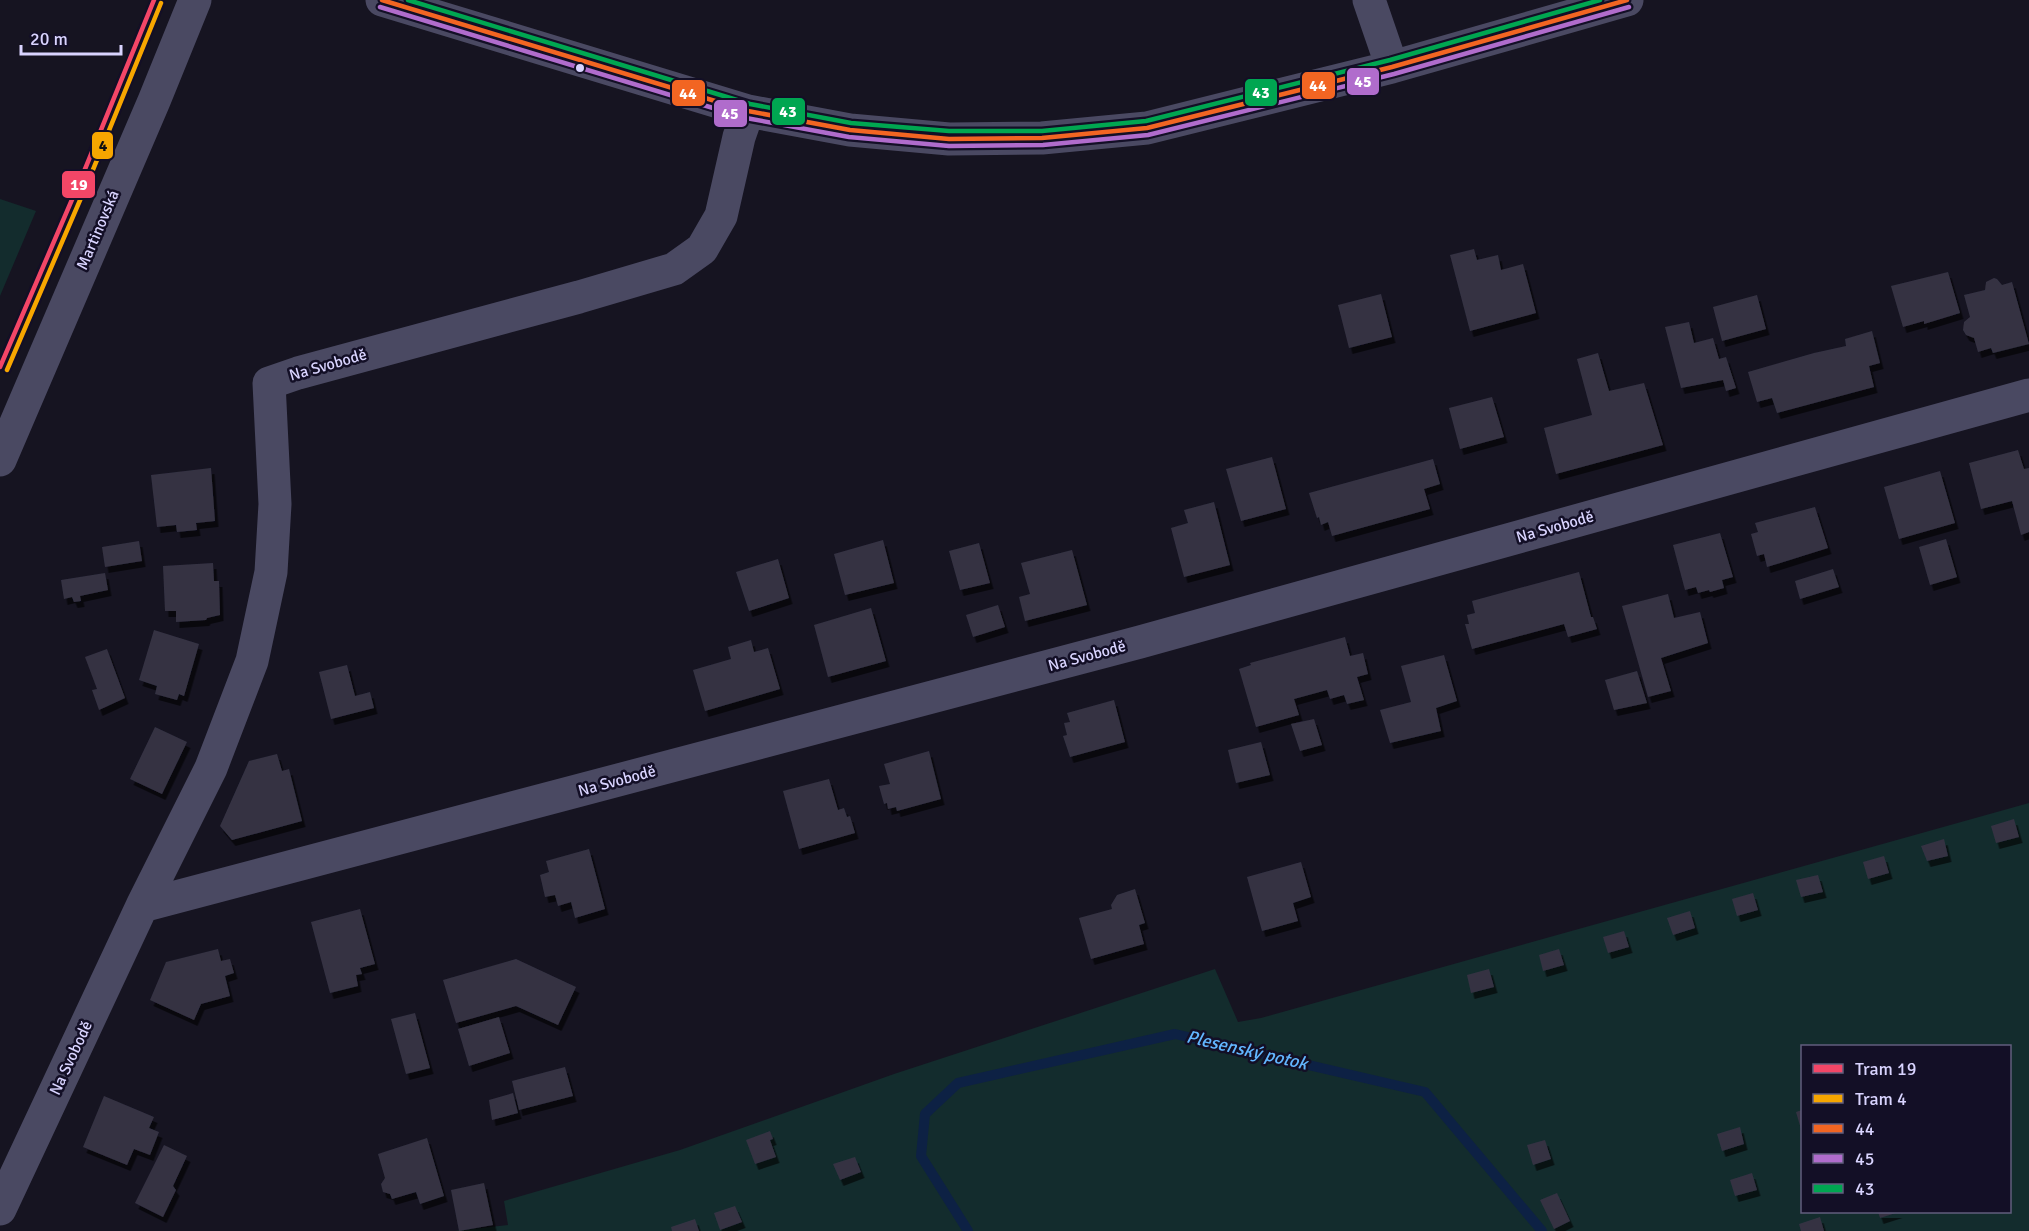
<svg xmlns="http://www.w3.org/2000/svg" width="2029" height="1231" font-family="Signika,sans-serif">
<defs>
<filter id="shadow"><feDropShadow dx="3.5" dy="6" stdDeviation="0" flood-color="#0009"/></filter>
</defs>
<rect width="100%" height="100%" fill="#161421"/>
<path fill="#132c2d" fill-rule="evenodd" d="M0,199L36,211L0,296Z
M2029,803V1231H455L508,1225L504,1201L680,1150L894,1074L1215,969L1238,1022L1261,1018ZM1802,1046H2010V1212H1802Z"/>
<g fill="none" stroke-linecap="round" stroke-linejoin="round">
<path stroke="#0d2144" stroke-width="10" d="M968,1231L921,1156L925,1114L958,1083L1175,1034L1425,1092L1542,1231"/>
</g>
<path fill="#343243" filter="url(#shadow)" d="M1474,249L1477,260L1498,255L1501,270L1523,264L1536,313L1470,331L1450,255Z
M1948,272L1960,313L1924,324V321L1903,327L1891,286Z
M1994,278L1997,279L2002,285L2012,282L2029,344L1993,353L1991,348L1978,352L1974,338L1966,335L1963,330L1964,322L1970,317L1964,295L1985,290L1986,282Z
M1381,294L1392,337L1349,348L1338,305Z
M1757,295L1766,329L1722,341L1713,307Z
M1689,322L1694,343L1713,338L1719,359L1726,357L1736,388L1726,391L1723,380L1681,388L1665,327Z
M1872,331L1880,363L1869,366L1874,387L1777,413L1772,398L1757,402L1748,372L1814,353L1846,346L1845,339Z
M1598,353L1609,391L1644,383L1663,445L1556,474L1544,428L1592,415L1577,359Z
M1492,397L1504,437L1460,449L1449,408Z
M2018,450L2024,469L2029,468V532L2021,535L2012,501L1981,509L1969,463Z
M1272,457L1286,509L1241,521L1226,469Z
M1433,459L1440,484L1424,489L1430,509L1332,536L1328,522L1321,525L1319,517L1317,518L1309,493Z
M211,468L215,521L196,523L197,530L177,532L176,525L157,527L151,475Z
M1940,471L1955,523L1899,539L1884,487Z
M1214,502L1230,565L1184,577L1171,528L1188,523L1184,510Z
M1815,507L1828,548L1767,567L1764,554L1757,556L1751,534L1758,532L1755,523Z
M1720,533L1733,577L1722,580L1724,588L1710,592L1709,590L1698,593L1696,587L1685,590L1673,545Z
M1946,539L1957,577L1930,585L1919,547Z
M883,540L894,583L845,595L834,554Z
M139,541L142,561L105,567L102,547Z
M979,543L990,583L960,590L949,551Z
M1072,550L1087,605L1025,621L1019,597L1030,594L1021,563Z
M778,559L789,598L749,611L736,572Z
M213,563L214,581H219L220,615L207,618L206,620L176,622V611H165L163,566Z
M1833,569L1839,587L1800,599L1795,581Z
M1579,572L1591,617H1593L1597,629L1568,637L1564,624L1472,649L1465,624H1469L1467,615L1475,613L1472,601Z
M105,573L108,590L80,596L81,601L74,602L72,597L64,599L61,580Z
M1668,594L1674,618L1700,612L1708,643L1661,658L1671,691L1648,697L1622,606Z
M998,605L1005,627L973,637L966,615Z
M871,608L886,661L828,677L814,625Z
M154,630L199,644L184,696L179,694L177,700L155,694L157,686L139,680Z
M1345,637L1350,656L1363,653L1368,674L1357,677L1364,700L1347,704L1344,695L1330,699L1327,690L1294,699L1299,715L1256,727L1239,669L1251,665L1250,663Z
M751,640L754,652L768,648L780,689L705,711L693,670L731,659L728,647Z
M107,649L125,698L99,710L92,690L97,689L85,657Z
M1444,655L1457,701L1436,708L1441,731L1390,743L1380,710L1411,702L1401,666Z
M347,665L355,696L370,692L374,708L331,719L319,672Z
M1637,671L1647,703L1614,710L1605,680Z
M1114,700L1125,742L1070,757L1063,736L1067,735L1064,723L1070,722L1067,713Z
M1314,719L1322,745L1300,751L1291,724Z
M155,727L187,742L162,794L130,779Z
M1261,742L1270,775L1236,783L1228,750Z
M929,751L941,799L897,811L896,807L888,809L887,803L884,804L879,786L890,784L884,764Z
M277,754L282,771L289,769L302,821L232,840L220,826L249,761Z
M829,779L838,810L844,808L847,817L850,816L855,833L799,849L783,791Z
M2014,819L2019,837L1996,843L1991,826Z
M1944,839L1948,856L1927,861L1921,846Z
M589,849L605,909L575,918L571,902L558,906L555,895L545,897L540,875L549,872L546,861Z
M1884,856L1889,873L1868,879L1863,862Z
M1301,862L1311,897L1293,903L1298,921L1262,931L1247,877Z
M1818,875L1823,892L1801,897L1796,880Z
M1135,889L1145,923L1139,925L1144,944L1091,959L1079,918L1112,909L1111,905L1117,895Z
M1753,893L1758,910L1737,916L1732,899Z
M360,909L375,964L360,968L362,974L356,975L358,986L330,993L311,922Z
M1690,911L1695,928L1673,935L1667,918Z
M1624,931L1629,947L1608,953L1603,937Z
M218,949L221,961L230,959L234,973L225,976L230,996L201,1004L194,1020L150,1000L166,962Z
M1559,949L1564,965L1543,971L1539,955Z
M516,959L576,987L558,1025L516,1006L456,1023L443,980Z
M1489,969L1494,987L1471,993L1467,975Z
M415,1013L430,1068L406,1074L391,1019Z
M499,1017L510,1053L469,1066L458,1029Z
M565,1067L573,1096L519,1110L512,1081Z
M513,1093L518,1113L492,1120L489,1100Z
M104,1096L154,1117L149,1128L159,1132L150,1155L134,1149L127,1165L83,1147Z
M1802,1110V1129H1801L1796,1112Z
M1740,1127L1744,1144L1722,1151L1717,1134Z
M770,1131L773,1139L770,1140L776,1157L755,1164L746,1140Z
M427,1138L444,1196L420,1204L416,1192L392,1199L390,1194L383,1192L381,1184L385,1178L378,1154Z
M1545,1140L1551,1159L1533,1165L1527,1145Z
M164,1145L187,1156L173,1186L176,1190L163,1217L135,1203Z
M855,1157L861,1172L840,1180L833,1164Z
M1752,1173L1757,1190L1735,1196L1730,1180Z
M484,1183L493,1225L459,1231L451,1190Z
M1557,1193L1570,1221L1554,1229L1540,1200Z
M735,1206L742,1222L720,1230L714,1213Z
M1878,1212H1899L1880,1218Z
M1820,1217L1824,1231H1801L1799,1224Z
M695,1219L699,1231H672L671,1227Z"/>
<g fill="none" stroke-linecap="round" stroke-linejoin="round">
<path stroke="#4a4962" stroke-width="33" d="M382,0L748,111L850,130L949,139L1042,138L1147,128L1392,67L1627,0
M1369,0L1392,67
M0,460L154,101L195,0
M142,906L1140,642L2029,395
M0,1209L142,906L211,768L252,661L271,572L275,504L269,383L298,373L579,297L674,269L702,249L721,216L739,137L748,111"/>
<defs>
<path id="bus-1" d="M382,0L748,111L850,130L949,139L1042,138L1147,128L1392,67L1627,0"/>
<path id="bus-2" d="M380,7L746,118L849,137L949,146L1043,145L1148,135L1394,74L1629,7"/>
<path id="bus-3" d="M408,0L750,104L851,123L949,131H1042L1146,121L1390,60L1600,0"/>
</defs>
<use href="#bus-1" stroke="#130f26" stroke-width="9"/>
<use href="#bus-2" stroke="#130f26" stroke-width="9"/>
<use href="#bus-3" stroke="#130f26" stroke-width="9"/>
<use href="#bus-1" stroke="#f26522" stroke-width="4.5"/>
<use href="#bus-2" stroke="#b06ccc" stroke-width="4.5"/>
<use href="#bus-3" stroke="#00a651" stroke-width="4.5"/>
<defs>
<path id="tram-1" d="M0,367L83,174L154,0"/>
<path id="tram-2" d="M7,370L90,177L161,3"/>
</defs>
<use href="#tram-1" stroke="#130f26" stroke-width="9"/>
<use href="#tram-2" stroke="#130f26" stroke-width="9"/>
<use href="#tram-1" stroke="#f34667" stroke-width="4.5"/>
<use href="#tram-2" stroke="#f7a600" stroke-width="4.5"/>
</g>
<circle fill="#d9d4ff" stroke="#130f26" stroke-width="2" cx="580" cy="68" r="5"/>
<g text-anchor="middle" dominant-baseline="central" stroke-width="5" stroke-linejoin="round" paint-order="stroke">
<g font-size="16" fill="#d9d4ff" stroke="#130f26">
<text transform="translate(98 230) rotate(-67)">Martinovská</text>
<text transform="translate(328 365) rotate(-16)">Na Svobodě</text>
<text transform="translate(1555 527) rotate(-16)">Na Svobodě</text>
<text transform="translate(1087 656) rotate(-15)">Na Svobodě</text>
<text transform="translate(617 781) rotate(-15)">Na Svobodě</text>
<text transform="translate(71 1058) rotate(-65)">Na Svobodě</text>
</g>
<g font-size="18" font-style="italic" fill="#62b6ff" stroke="#130f26">
<text transform="translate(1247 1050) rotate(13)">Plesenský potok</text>
</g>
</g>
<g stroke="#130f26" stroke-width="2">
<rect x="1346" y="67" width="34" height="29" rx="6" fill="#b06ccc"/>
<rect x="1301" y="71" width="35" height="29" rx="6" fill="#f26522"/>
<rect x="1244" y="78" width="34" height="29" rx="6" fill="#00a651"/>
<rect x="671" y="79" width="35" height="28" rx="6" fill="#f26522"/>
<rect x="771" y="97" width="35" height="29" rx="6" fill="#00a651"/>
<rect x="713" y="99" width="35" height="29" rx="6" fill="#b06ccc"/>
<rect x="91" y="131" width="23" height="29" rx="6" fill="#f7a600"/>
<rect x="61" y="170" width="35" height="29" rx="6" fill="#f34667"/>
</g>
<g font-size="16" text-anchor="middle" font-weight="bold" fill="#fff">
<text x="1363" y="87">45</text>
<text x="1318" y="91">44</text>
<text x="1261" y="98">43</text>
<text x="688" y="99">44</text>
<text x="788" y="117">43</text>
<text x="730" y="119">45</text>
<text x="79" y="190">19</text>
</g>
<g font-size="16" text-anchor="middle" font-weight="bold" fill="#111">
<text x="103" y="151">4</text>
</g>
<rect x="1801" y="1045" width="210" height="168" fill="#130f26" stroke="#625e7d" stroke-width="1.5"/>
<rect x="1813" y="1064" width="30" height="9" fill="#f34667" stroke="#625e7d" stroke-width="1.5"/>
<text x="1855" y="1075" font-size="18" fill="#d9d4ff">Tram 19</text>
<rect x="1813" y="1094" width="30" height="9" fill="#f7a600" stroke="#625e7d" stroke-width="1.5"/>
<text x="1855" y="1105" font-size="18" fill="#d9d4ff">Tram 4</text>
<rect x="1813" y="1124" width="30" height="9" fill="#f26522" stroke="#625e7d" stroke-width="1.5"/>
<text x="1855" y="1135" font-size="18" fill="#d9d4ff">44</text>
<rect x="1813" y="1154" width="30" height="9" fill="#b06ccc" stroke="#625e7d" stroke-width="1.5"/>
<text x="1855" y="1165" font-size="18" fill="#d9d4ff">45</text>
<rect x="1813" y="1184" width="30" height="9" fill="#00a651" stroke="#625e7d" stroke-width="1.5"/>
<text x="1855" y="1195" font-size="18" fill="#d9d4ff">43</text>
<path d="M21 45v9h100v-9" fill="none" stroke="#d9d4ff" stroke-width="3"/>
<text x="30" y="45" font-size="18" fill="#d9d4ff" stroke="#130f26" stroke-width="4.5" paint-order="stroke">20 m</text>
</svg>
